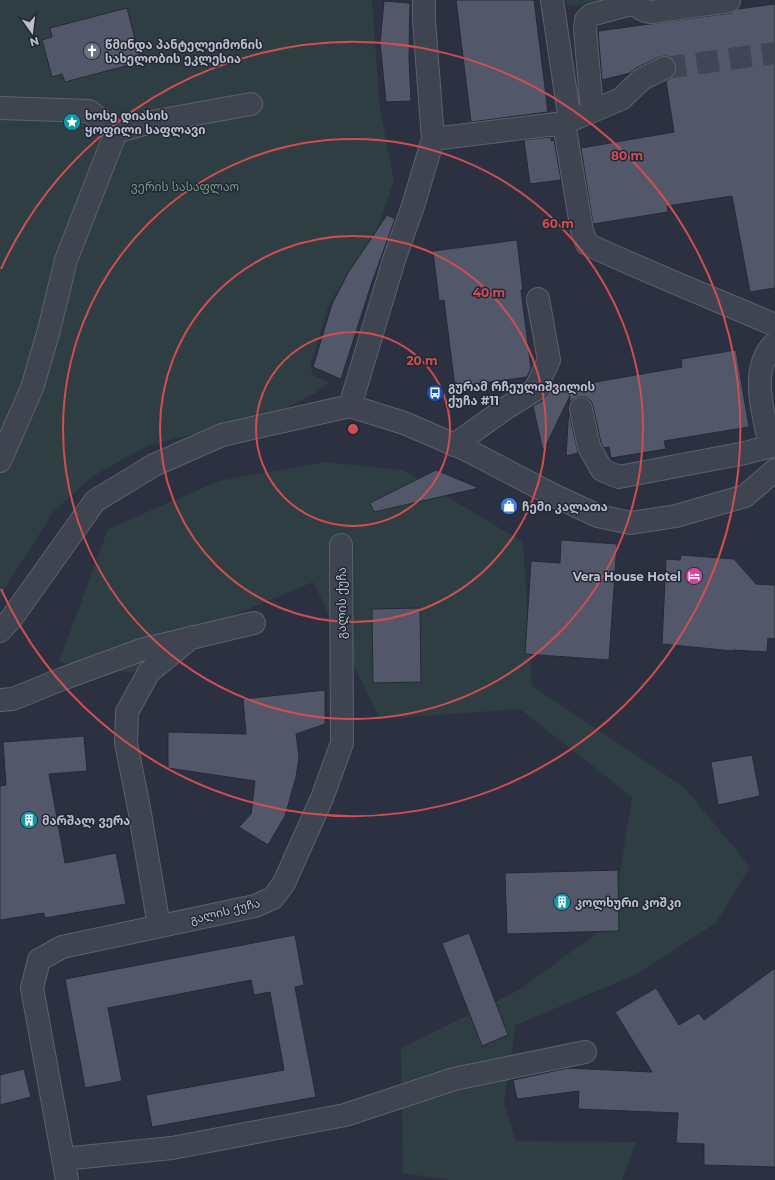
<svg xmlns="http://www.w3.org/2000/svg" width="775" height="1180" font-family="Montserrat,'Noto Sans Georgian',sans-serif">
<rect width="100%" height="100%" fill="#2b3141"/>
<path fill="#2e3e43" d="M0,0H372L380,109L394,181L379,225L329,304L310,366L313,375L329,383L314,394L279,411L147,446L93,476L54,511L0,596Z
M566,0H607L567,7Z
M325,462L403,470L523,542L532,686L684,787L750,867L716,923L637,974L516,1025L504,1103L516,1141L636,1142L622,1180H449L403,1173L401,1048L519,990L612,922L632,797L520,709L380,719L313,582L188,634L132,673L59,662L108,529L219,481Z"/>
<path fill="#525869" stroke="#262a38" d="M456,0H534L548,112L471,122Z
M384,1L410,3L409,58L411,101L386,102L380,43Z
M775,4V288L750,292L732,196L667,206L668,212L593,224L581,148L674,132L666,81L675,75L676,68L675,62L671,57L664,56L659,57L636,68L630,73L602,80L598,31L731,13L738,9Z
M127,8L141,62L65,82L62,74L52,77L42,40L52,37L50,28Z
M551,137V141L554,140L561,180L530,184L524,140Z
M387,215L395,219L371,285L341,379L313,367L332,304L348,273Z
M517,240L523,290H521L531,368L527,377L455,387L444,300L439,301L433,251Z
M736,350L749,427L664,441L666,449L611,458L609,447L604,448L601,443L593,406L591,401L585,397H579L572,400L569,406L570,396L543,451L533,406L542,401L546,396L552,384L560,382L561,388L682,367L681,359Z
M569,406V412L578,453L566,456Z
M436,470L479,488L374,512L370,503Z
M561,540L617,544L609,660L525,654L531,561L560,563Z
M681,555L734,559L756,584L775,585V639L768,638L767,652L733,650V651L662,644L666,559L680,560Z
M420,608L421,682L373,683L372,609Z
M325,690V724L296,734L299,757L296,777L285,816L268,845L239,827L251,814L255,781L168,768V732L246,734L243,699Z
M84,736L87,771L49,774L65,863L116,853L126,904L45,918L44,913L0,920V786L6,785L3,742Z
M752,755L760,796L718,805L711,762Z
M618,870L619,931L507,934L505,873Z
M469,933L508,1035L482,1046L442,943Z
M295,935L304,985L295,987L316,1097L152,1127L146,1095L284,1070L270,992L254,995L251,980L108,1008L122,1081L85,1088L65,979Z
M775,968V1167L704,1165V1144L676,1143L678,1113L578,1109L579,1091L517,1099L513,1080L568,1068L652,1072L615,1012L656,988L679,1025L699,1013L704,1020Z
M24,1069L31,1097L0,1105V1075Z"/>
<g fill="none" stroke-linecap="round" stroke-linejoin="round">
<path stroke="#414656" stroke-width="22" stroke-dasharray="22 11" stroke-linecap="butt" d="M664,68L775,53"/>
<defs>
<path id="minor" d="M552,0L570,121
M635,0C637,8 644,11 651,12L729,1
M0,108L89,111L116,132
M592,111L585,29L586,20L591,15L635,3
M564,123L582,231L587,244C649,273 712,298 775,325
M433,139L564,123L621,99L642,79L664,68
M350,406L394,260L413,206L433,139L424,20V0
M581,409L589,447L602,470L619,477L745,453L775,445
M454,445L506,408L535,390L549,360L538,299
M770,446C764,414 748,369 775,343
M0,461L32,388L49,330L66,260L116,132L151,122L251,104
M0,631L11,619L95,501L154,465L222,435L350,406L404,423L467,450L555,496L598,516L631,523L676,516L745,496L775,470
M0,700L13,699L62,679L141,650L254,623
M159,926L139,808L126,743L127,712L149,672L192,637
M63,1159L172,1148L345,1115L454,1079L585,1052
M67,1180L32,988L39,960L62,947L255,906L273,898L284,883L322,798L342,743L341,545"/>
</defs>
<use href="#minor" stroke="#5d616e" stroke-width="24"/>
<use href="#minor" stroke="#3f4451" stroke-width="22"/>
</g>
<g fill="none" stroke="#d04e51" stroke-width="2">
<circle cx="353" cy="429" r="97"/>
<circle cx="353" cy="429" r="193"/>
<circle cx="353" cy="429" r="290"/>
<path d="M1 269A387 387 0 1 1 1 589"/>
</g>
<defs>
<symbol id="church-disc" viewBox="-11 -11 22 22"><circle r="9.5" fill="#6b7280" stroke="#232836"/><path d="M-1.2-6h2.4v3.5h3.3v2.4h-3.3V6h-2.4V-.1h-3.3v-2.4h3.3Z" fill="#fff"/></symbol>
<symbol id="sight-disc" viewBox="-11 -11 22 22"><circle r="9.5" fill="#0f9aa8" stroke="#232836"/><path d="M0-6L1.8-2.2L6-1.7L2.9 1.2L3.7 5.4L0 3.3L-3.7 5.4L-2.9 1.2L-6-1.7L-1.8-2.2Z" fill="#fff"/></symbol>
<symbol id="bus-disc" viewBox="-11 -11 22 22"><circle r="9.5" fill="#1a4fb4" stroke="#232836"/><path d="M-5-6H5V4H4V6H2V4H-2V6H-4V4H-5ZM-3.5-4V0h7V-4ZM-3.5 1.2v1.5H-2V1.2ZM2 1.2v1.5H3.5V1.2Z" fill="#fff"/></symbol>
<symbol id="shop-disc" viewBox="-11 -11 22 22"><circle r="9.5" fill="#3f7fe0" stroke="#232836"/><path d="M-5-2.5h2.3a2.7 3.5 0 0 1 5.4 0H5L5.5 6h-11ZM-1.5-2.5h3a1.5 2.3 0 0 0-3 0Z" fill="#fff"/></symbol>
<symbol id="hotel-disc" viewBox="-11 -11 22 22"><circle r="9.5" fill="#d1479c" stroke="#232836"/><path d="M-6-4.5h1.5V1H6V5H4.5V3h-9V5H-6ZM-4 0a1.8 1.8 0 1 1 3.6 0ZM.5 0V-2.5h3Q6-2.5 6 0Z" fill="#fff"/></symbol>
<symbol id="building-disc" viewBox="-11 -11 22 22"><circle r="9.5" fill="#0f9aa8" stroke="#232836"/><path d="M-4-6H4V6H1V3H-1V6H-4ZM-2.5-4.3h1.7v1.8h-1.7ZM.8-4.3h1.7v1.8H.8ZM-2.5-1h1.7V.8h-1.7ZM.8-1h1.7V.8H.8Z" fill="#fff"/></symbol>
</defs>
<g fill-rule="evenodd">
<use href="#church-disc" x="82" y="41" width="20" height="20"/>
<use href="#sight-disc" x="62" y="112" width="20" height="20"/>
<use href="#bus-disc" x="425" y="383" width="20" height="20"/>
<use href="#shop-disc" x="499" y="496" width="20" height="20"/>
<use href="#hotel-disc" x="684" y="566" width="20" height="20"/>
<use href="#building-disc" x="19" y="810" width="20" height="20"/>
<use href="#building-disc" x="552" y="892" width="20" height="20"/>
</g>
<g text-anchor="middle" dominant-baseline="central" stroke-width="3" stroke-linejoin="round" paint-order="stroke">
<g font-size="12" font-weight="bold" fill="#bcbfcb" stroke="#232836" text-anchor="start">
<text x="105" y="44">წმინდა პანტელეიმონის<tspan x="105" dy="14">სახელობის ეკლესია</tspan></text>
<text x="85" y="115">ხოსე დიასის<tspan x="85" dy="14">ყოფილი საფლავი</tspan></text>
<text x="448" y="386">გურამ რჩეულიშვილის<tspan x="448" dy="14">ქუჩა #11</tspan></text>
<text x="522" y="506">ჩემი კალათა</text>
<text x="681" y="576" text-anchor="end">Vera House Hotel</text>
<text x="42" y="820">მარშალ ვერა</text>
<text x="575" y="902">კოლხური კოშკი</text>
</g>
<g font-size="12" fill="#769883" stroke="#232836">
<text x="185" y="186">ვერის სასაფლაო</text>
</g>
<g font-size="12" fill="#bcbfcb" stroke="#232836">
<text transform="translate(341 603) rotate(-90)">გალის ქუჩა</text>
<text transform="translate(225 911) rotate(-14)">გალის ქუჩა</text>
</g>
</g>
<circle cx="353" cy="429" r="6" fill="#d04e51" stroke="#232836" stroke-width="2"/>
<g font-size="12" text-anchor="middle" font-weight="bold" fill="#d04e51" stroke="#232836" stroke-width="3" stroke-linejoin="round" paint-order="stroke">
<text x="627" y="160">80 m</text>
<text x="558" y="228">60 m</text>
<text x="489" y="297">40 m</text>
<text x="422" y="365">20 m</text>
</g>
<g transform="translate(32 32) rotate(166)" stroke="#232836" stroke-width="3" paint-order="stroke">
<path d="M0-3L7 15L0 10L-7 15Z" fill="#bcbfcb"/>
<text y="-6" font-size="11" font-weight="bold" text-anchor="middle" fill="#bcbfcb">N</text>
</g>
</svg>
